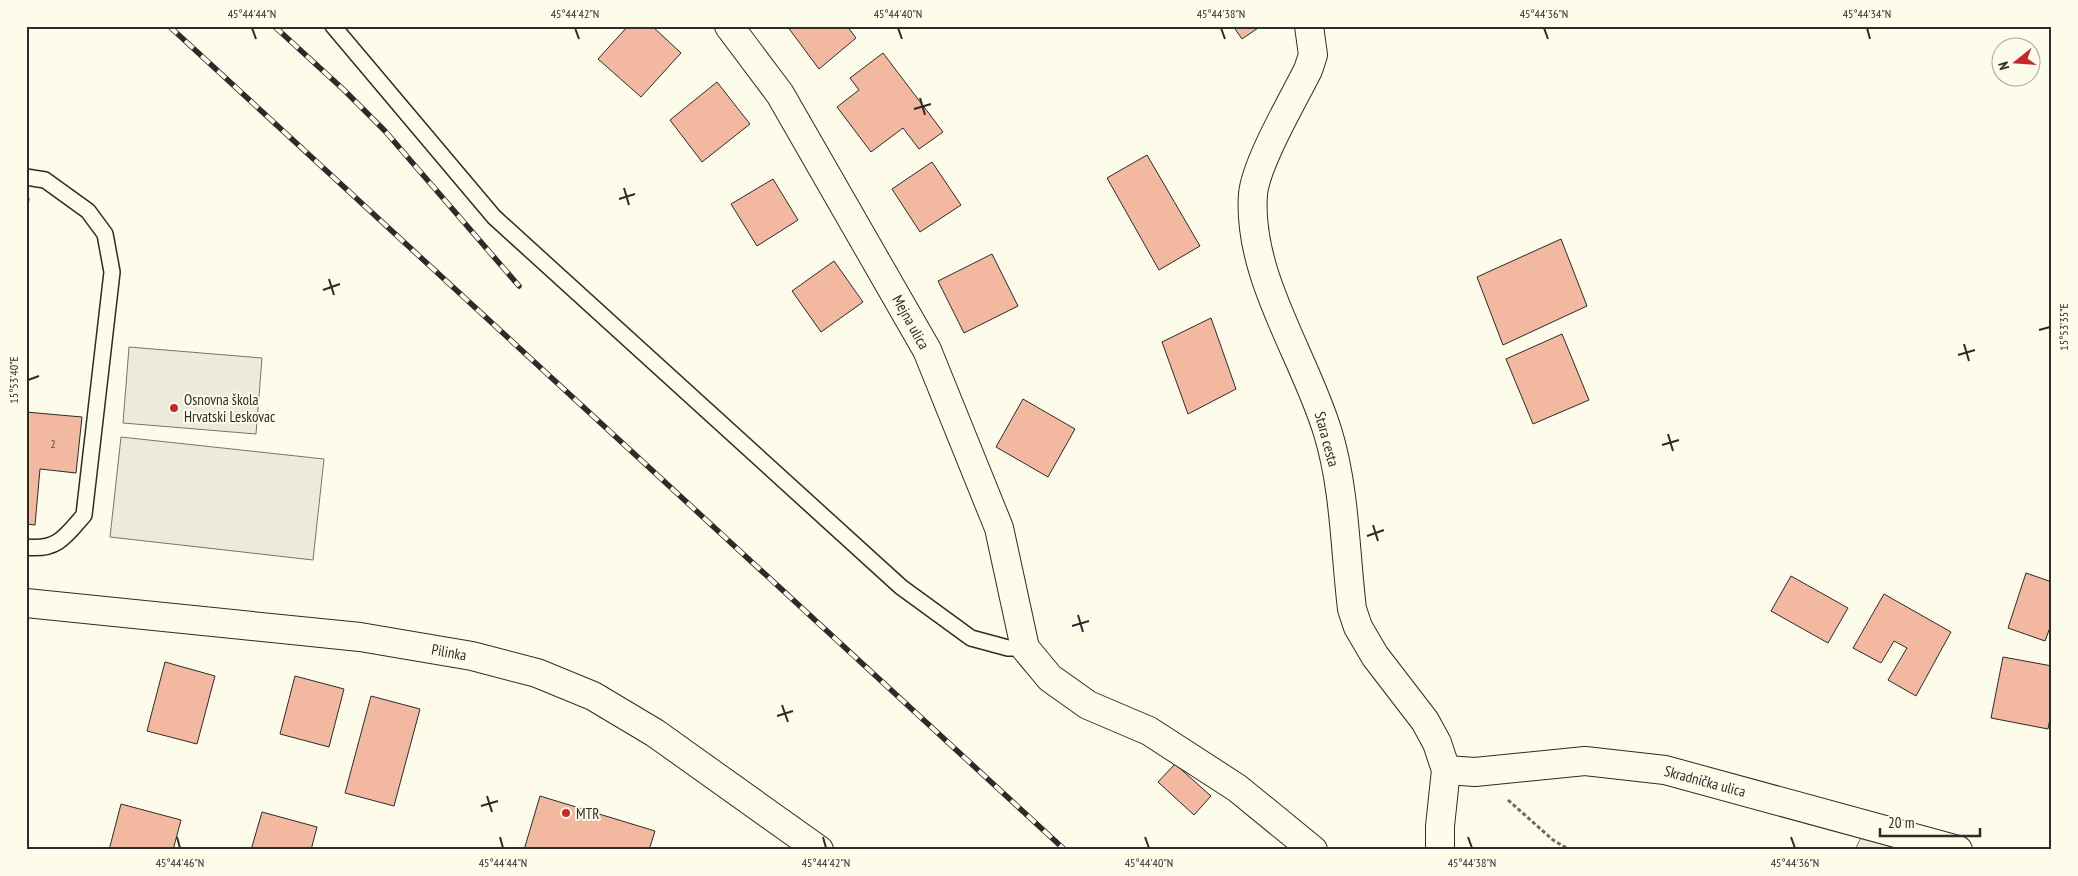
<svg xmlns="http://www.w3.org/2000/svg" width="2078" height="876" font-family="'PT Sans Narrow',sans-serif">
<rect width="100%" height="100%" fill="#fdfbea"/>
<path fill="#ecebdb" stroke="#74746e" d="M129,347L262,358L256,434L123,423Z
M121,437L324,459L313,560L110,537Z
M1861,837L1909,850H1855Z"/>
<path fill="#f2b8a0" stroke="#2b2b2b" d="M628,26H652L681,53L641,97L598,59Z
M787,26H847L856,38L819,69Z
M1233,26H1261L1242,39Z
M883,53L943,132L919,149L903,128L871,152L837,107L859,90L850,78Z
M717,82L750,124L702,162L670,120Z
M1147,155L1200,246L1159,270L1107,178Z
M932,162L961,205L920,232L892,189Z
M773,179L798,220L757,246L731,204Z
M26,198H29L26,231Z
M1561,239L1587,306L1503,345L1477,277Z
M992,254L1018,306L964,333L938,281Z
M834,261L863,302L821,332L792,291Z
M1211,318L1236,389L1188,414L1162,342Z
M1562,334L1589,400L1533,424L1506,359Z
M1023,399L1075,429L1048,477L996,447Z
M26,412L82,417L76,473L40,469L35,525L26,524Z
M2026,573L2052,582V622L2045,641L2008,628Z
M1791,576L1848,608L1828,643L1771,611Z
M1884,594L1951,632L1916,696L1888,680L1907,648L1894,641L1881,663L1853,648Z
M2003,657L2052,666V708L2048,729L1991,718Z
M165,662L215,676L197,744L147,731Z
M295,676L344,689L329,747L280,734Z
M371,696L420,709L394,806L345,793Z
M1175,764L1211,796L1194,815L1158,782Z
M540,796L655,831L649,850H524Z
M121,804L181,820L173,850H109Z
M262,812L317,827L311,850H251Z"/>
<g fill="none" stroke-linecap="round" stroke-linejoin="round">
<defs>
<path id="service" d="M333,26L494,217L901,587L971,638L1008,648H1025
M26,177L45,180L88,211L105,234L112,272L84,515C66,536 57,551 26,547"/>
<path id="minor" d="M729,26L780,94L927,350L999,528L1025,648L1050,678L1088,705L1149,731L1237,788L1313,850
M1309,26L1313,55L1308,70C1293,100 1256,163 1253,194C1247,276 1305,356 1328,433C1345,489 1345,551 1352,609L1358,627L1375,656L1425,721L1437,743L1446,770L1440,826V850
M26,603L360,637L472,656L537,673L593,696L655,733L819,850
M1446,770L1475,772L1585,761L1665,770L1958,850"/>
</defs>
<use href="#service" stroke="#2b2b2b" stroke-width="18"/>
<use href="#minor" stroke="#2b2b2b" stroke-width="30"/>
<path stroke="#6a6964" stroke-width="3" stroke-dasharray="4 2.5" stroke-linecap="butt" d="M1508,800L1553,840L1570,850"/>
<use href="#service" stroke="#fdfbea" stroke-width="15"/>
<use href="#minor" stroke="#fdfbea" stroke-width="28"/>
<defs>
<path id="rail" d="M169,26L1065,850
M274,26L344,90L385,131L519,286"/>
</defs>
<use href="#rail" stroke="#2b2b2b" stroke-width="5.5"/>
<use href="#rail" stroke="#fdfbea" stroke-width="4" stroke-dasharray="11" stroke-linecap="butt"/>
</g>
<path fill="none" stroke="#2b2b2b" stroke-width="2" d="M252,28L256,39M575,28L579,39M898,28L902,39M1221,28L1225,39M1544,28L1548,39M1867,28L1870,39M920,98L925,115M914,109L931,104M624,188L629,205M619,199L635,194M329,279L334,295M323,290L340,284M2039,330L2050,327M1964,344L1969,361M1958,355L1975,350M28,380L39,376M1668,434L1673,451M1662,445L1679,440M1373,525L1378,541M1367,536L1384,530M1078,615L1083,632M1072,626L1089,621M782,705L788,722M777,716L793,711M487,796L492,812M481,806L498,801M177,837L180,848M500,837L503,848M823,837L826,848M1145,837L1149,848M1468,837L1472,848M1791,837L1795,848"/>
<g fill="#c62828" stroke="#fdfbea" stroke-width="2">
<circle cx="174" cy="408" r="5"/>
<circle cx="566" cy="813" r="5"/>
</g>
<g text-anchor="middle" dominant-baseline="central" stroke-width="4" stroke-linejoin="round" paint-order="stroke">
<g font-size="12" fill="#5d4e48">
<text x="53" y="443">2</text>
</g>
<g font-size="15" fill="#2b2b2b" stroke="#fdfbea">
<text transform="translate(911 322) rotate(61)">Mejna ulica</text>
<text transform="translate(1327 439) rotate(75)">Stara cesta</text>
<text transform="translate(449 652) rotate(10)">Pilinka</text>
<text transform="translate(1705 781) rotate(15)">Skradnička ulica</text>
</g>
<g font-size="15" fill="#2b2b2b" stroke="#fdfbea" text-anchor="start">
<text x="184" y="399">Osnovna škola<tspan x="184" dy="17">Hrvatski Leskovac</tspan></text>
<text x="576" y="813">MTR</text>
</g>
</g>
<rect width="2078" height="876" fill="none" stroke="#fdfbea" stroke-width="55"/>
<g transform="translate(2016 62) rotate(253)"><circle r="24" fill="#fdfbea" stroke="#a9a89e"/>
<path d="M0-4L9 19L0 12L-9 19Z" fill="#c62828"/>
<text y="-8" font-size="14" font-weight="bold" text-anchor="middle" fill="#2b2b2b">N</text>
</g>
<path d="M1880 828v8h100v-8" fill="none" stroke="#2b2b2b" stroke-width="2.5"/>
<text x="1888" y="828" font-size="15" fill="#2b2b2b" stroke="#fdfbea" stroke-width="4" paint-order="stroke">20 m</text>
<rect x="28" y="28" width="2022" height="820" fill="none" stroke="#2b2b2b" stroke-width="2"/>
<g font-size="12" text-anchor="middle" fill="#2b2b2b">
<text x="252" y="18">45°44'44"N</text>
<text x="575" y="18">45°44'42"N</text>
<text x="898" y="18">45°44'40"N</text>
<text x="1221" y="18">45°44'38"N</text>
<text x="1544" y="18">45°44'36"N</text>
<text x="1867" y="18">45°44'34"N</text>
<text transform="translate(2064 327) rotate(-90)" y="4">15°53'35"E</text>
<text transform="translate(14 380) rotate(-90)" y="4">15°53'40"E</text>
<text x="180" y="867">45°44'46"N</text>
<text x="503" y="867">45°44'44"N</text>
<text x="826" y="867">45°44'42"N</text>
<text x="1149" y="867">45°44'40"N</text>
<text x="1472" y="867">45°44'38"N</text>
<text x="1795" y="867">45°44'36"N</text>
</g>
</svg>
